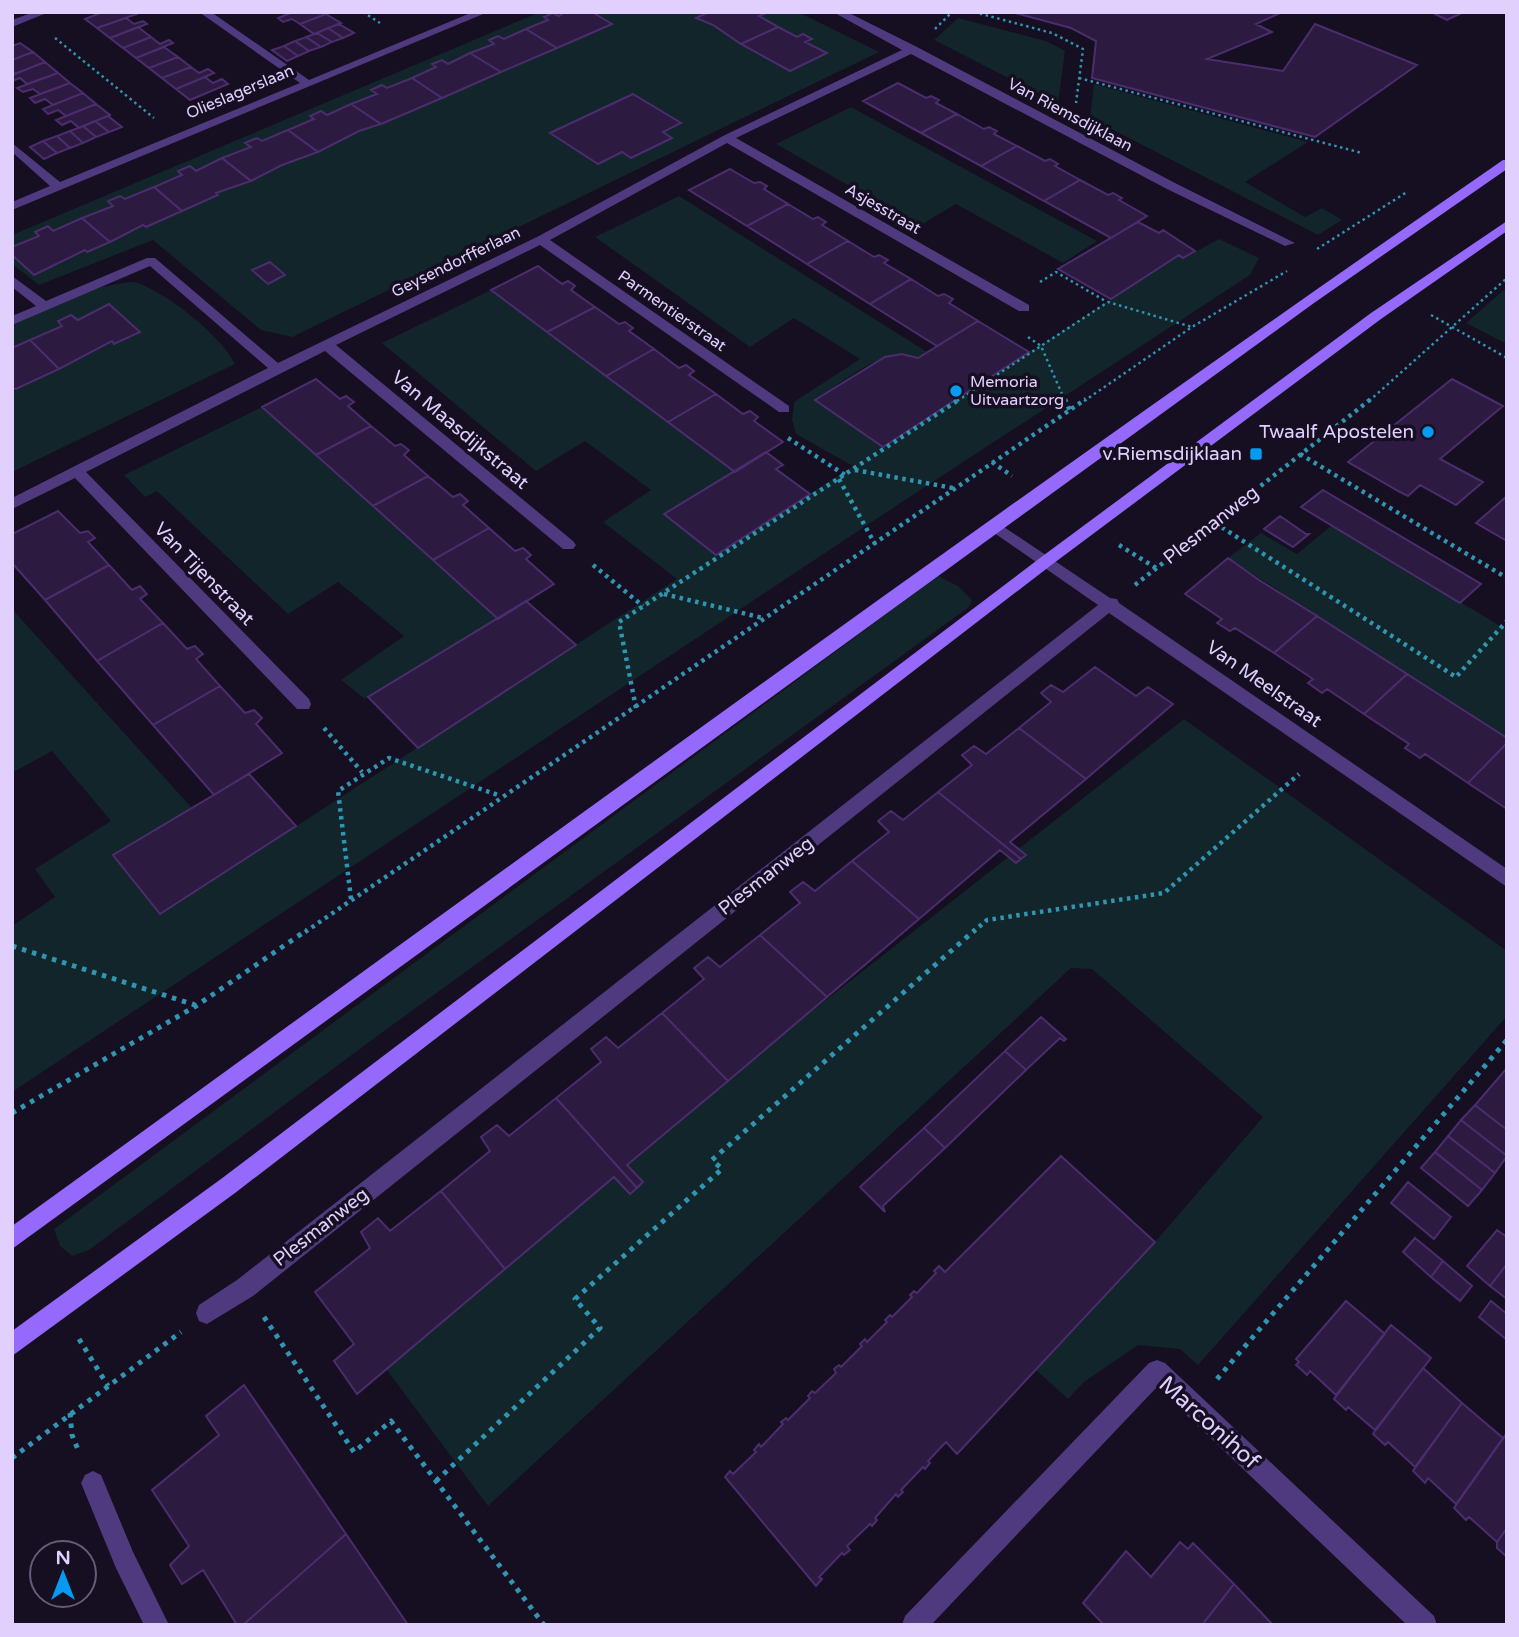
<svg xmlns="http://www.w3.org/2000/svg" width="1519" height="1637" font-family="'Varela Round',sans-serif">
<rect width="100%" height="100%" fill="#160e21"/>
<path fill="#11252b" d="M540,12H798L879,52L292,337L261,330L153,240L39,285L12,264V235Z
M958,18L1046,41L1065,51L1058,103L934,40Z
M1094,84L1308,142L1245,182L1305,217L1322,208L1342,220L1318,235L1090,118Z
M851,107L1097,241L1063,263L956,204L919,226L776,144Z
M679,196L927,352L918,358C884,344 843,383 815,400L883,447L1179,255L1184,258L1219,239L1259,258L1250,275L902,502L12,1092V926L55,897L35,869L111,821L52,751L12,773V609L192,808L161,914L677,579L603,522L651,490L585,441L536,471L382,343L491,290L734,471L664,514L716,555L853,466L796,434L792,420L794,402L860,359L794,318L750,347L595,237Z
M135,282C166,292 221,335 235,364L12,472V325C52,307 90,284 135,282Z
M1507,287V344L1466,323Z
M262,407L498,619L365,699L341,680L404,636L338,582L288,614L157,491L145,497L124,475Z
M1332,525L1507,630V738L1228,558L1261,533L1297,554Z
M938,576L958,586L972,600L969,607L380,1034L89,1250L72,1256L60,1246L54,1229Z
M1184,719L1507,951V1016L1198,1365L1180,1349L1138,1345L1084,1382L1068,1399L1036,1370L1155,1242L1263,1117L1092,969L1071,968L488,1506L375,1354Z"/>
<path fill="#2d1a41" stroke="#4b2d6d" stroke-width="2" d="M103,12H136L137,14L97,28L85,19Z
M293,12H324L326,14L300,24L292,19L283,22L278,18Z
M592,12L612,24L557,48L526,29L548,20L544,17L553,13L559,16L565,12Z
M709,12H762L764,14L759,16L778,27L741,44L713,25L696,18Z
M1011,12H1282L1256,24L1272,32L1207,59L1283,71L1315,24L1417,65L1315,137L1092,78L1096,41L1071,28Z
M1431,12H1464L1447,20Z
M326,14L341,23L314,34L300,24Z
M126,18L134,24L143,21L147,24L110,38L97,28Z
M339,24L354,33L343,38L328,28Z
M138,27L151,37L123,48L110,38Z
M778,27L797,37L803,34L812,39L805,42L827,53L790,71L741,44Z
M328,28L343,38L332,42L317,33Z
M526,29L557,48L501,72L470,53L494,44L489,40L498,36L504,39Z
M317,33L332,42L321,47L306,37Z
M151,37L160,44L169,40L173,43L136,58L123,48Z
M306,37L321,47L309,51L295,41Z
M295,41L309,51L298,56L284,46Z
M20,43L33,52L12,60V46Z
M284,46L298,56L287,61L272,50Z
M164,47L178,57L149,68L136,58Z
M33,52L45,62L15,74L12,71V60Z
M470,53L501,72L442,98L412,78L436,67L432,64L442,60L448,64Z
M178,57L191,67L162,78L149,68Z
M45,62L58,73L27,84L20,78L12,81V75Z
M191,67L199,73L208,69L214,73L176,89L162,78Z
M58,73L70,83L40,94L33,89L23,92L17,88Z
M205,77L213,83L222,79L228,84L190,100L176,89Z
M412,78L442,98L381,124L351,104L377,94L371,90L382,85L387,88Z
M70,83L83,93L53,105L45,99L35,103L30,98Z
M898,83L926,98L931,96L939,100L936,103L957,114L921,133L863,101Z
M83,93L96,104L66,116L58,110L48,114L43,109Z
M633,94L681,123L663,132L672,138L631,158L622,152L598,164L550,133Z
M96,104L110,115L79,128L71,121L62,125L56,120Z
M351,104L381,124L359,131L318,152L288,130L314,119L310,116L321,111L327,115Z
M957,114L984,129L989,127L997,131L994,134L1017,146L981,166L921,133Z
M108,116L122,127L109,132L95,121Z
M95,121L109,132L96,137L83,126Z
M83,126L96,137L83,143L70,131Z
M288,130L318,152L282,165L251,181L222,158L251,147L245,143L257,138L262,141Z
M70,131L83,143L70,148L57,136Z
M57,136L70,148L57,153L43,141Z
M43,141L57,153L44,159L30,147Z
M1017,146L1045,161L1050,159L1058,164L1055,166L1080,180L1044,201L981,166Z
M222,158L251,181L216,193L218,195L182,211L154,187L182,175L178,171L190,166L196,171Z
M730,169L754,183L760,182L767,186L764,189L788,204L747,226L689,190Z
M1080,180L1108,195L1113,193L1122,198L1119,200L1147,216L1111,238L1044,201Z
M154,187L182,211L146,227L143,225L110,242L82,218L113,206L108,201L120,196L125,199Z
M788,204L813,219L818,217L826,222L822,225L848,241L807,264L747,226Z
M82,218L110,242L87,252L85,250L34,275L12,255V247L39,236L35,232L48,226L53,231Z
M1138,222L1159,233L1163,230L1195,251L1183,258L1179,255L1111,299L1058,269Z
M848,241L874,257L879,255L888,260L884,263L911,279L870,304L807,264Z
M270,262L285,275L268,284L252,270Z
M538,266L562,284L568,281L575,286L571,290L595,307L547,332L491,290Z
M911,279L938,296L944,294L953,299L949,303L978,321L937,346L870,304Z
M109,304L140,332L114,344L112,341L59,369L30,340L62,326L58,321L71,315L78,320Z
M595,307L619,324L625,322L633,328L629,331L654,349L606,376L547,332Z
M978,321L1029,352L883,447L815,400L885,357L902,354L918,358Z
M30,340L59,369L16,389L12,388V348Z
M654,349L679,368L686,365L694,371L689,375L716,394L668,422L606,376Z
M316,379L340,399L346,396L354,402L348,406L371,426L316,455L262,407Z
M1452,379L1503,406L1440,459L1483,482L1456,505L1420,485L1408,496L1400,492L1348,462Z
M716,394L743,414L750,411L758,417L754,421L783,442L735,472L668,422Z
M371,426L395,446L401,444L409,450L404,455L428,476L373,506L316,455Z
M766,452L783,465L776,469L810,494L716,555L664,514Z
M428,476L453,497L460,494L468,501L463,505L489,528L433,560L373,506Z
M1323,490L1481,584L1460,603L1301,507Z
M1507,496V541L1476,523Z
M58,511L80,533L88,531L95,538L88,542L109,565L45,600L12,563V534Z
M1280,516L1306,534H1309L1293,547L1264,529Z
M489,528L515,551L523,548L531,555L526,559L554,584L498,619L433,560Z
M1228,558L1259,580L1317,616L1274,653L1235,628L1230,631L1217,623L1222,619L1185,594Z
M109,565L132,590L140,586L147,594L140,599L163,623L97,661L45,600Z
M526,601L576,645L418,748L368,697Z
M1317,616L1407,674L1364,714L1327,689L1322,693L1308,683L1313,679L1274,653Z
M163,623L187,649L195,646L203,654L196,659L220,686L153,725L97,661Z
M1095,667L1136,696L1148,687L1173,704L1086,779L1019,728L1051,702L1041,693L1051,685L1063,692Z
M1407,674L1507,738V743L1468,783L1425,754L1420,758L1405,748L1409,744L1364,714Z
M220,686L245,713L254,710L262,718L256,724L282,753L214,795L153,725Z
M1019,728L1086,779L1010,842L1026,855L1021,859L938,792L972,765L962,755L974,746L986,754Z
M1507,743V809L1468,783Z
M249,774L296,826L160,914L113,855Z
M938,792L1021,859L1016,863L1000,850L919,919L852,861L889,832L878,821L891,811L903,820Z
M852,861L919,919L827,997L760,935L800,903L790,892L803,882L815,891Z
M760,935L827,997L728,1081L662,1013L704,979L694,968L708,957L720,967Z
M662,1013L728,1081L627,1165L643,1182L637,1188L556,1098L601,1062L591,1049L606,1037L618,1048Z
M1041,1017L1066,1039L1064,1041L1060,1038L1026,1070L1005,1051Z
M1005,1051L1026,1070L945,1148L924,1128Z
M1507,1068V1130L1475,1105Z
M556,1098L637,1188L630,1194L614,1177L505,1269L441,1191L490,1151L481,1137L497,1125L509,1136Z
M1475,1105L1507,1130V1156L1461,1120Z
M1461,1120L1507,1156L1495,1173L1448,1136Z
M924,1128L945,1148L883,1206L885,1212L860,1187Z
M1448,1136L1495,1173L1482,1190L1435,1152Z
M1435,1152L1482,1190L1468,1206L1421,1168Z
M1061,1156L1155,1242L957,1454L946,1442L928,1461L930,1463L925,1469L923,1467L901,1490L903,1492L898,1497L896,1494L875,1518L877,1520L872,1526L870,1524L847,1546L850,1550L844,1555L842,1553L819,1577L822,1579L816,1586L725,1477L730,1471L733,1474L756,1452L754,1450L759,1444L761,1447L783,1424L781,1422L786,1418L788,1420L810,1398L808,1396L812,1391L815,1393L836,1373L834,1369L839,1365L841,1367L862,1346L860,1344L865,1339L867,1342L887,1322L885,1320L890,1315L892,1317L912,1297L910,1295L914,1291L917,1293L936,1273L934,1271L939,1266L945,1272Z
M1408,1182L1451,1217L1434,1239L1391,1203Z
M441,1191L505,1269L357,1394L334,1361L354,1344L315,1292L370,1248L361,1232L378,1218L390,1231Z
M1497,1230L1507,1237V1264L1490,1286L1467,1266Z
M1415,1238L1443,1261L1431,1277L1403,1252Z
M1443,1261L1472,1286L1460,1301L1431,1277Z
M1507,1264V1299L1490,1286Z
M1346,1301L1385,1334L1336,1395L1310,1371L1307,1375L1296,1365L1299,1362L1296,1359Z
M1491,1301L1507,1314V1340L1479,1317Z
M1391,1325L1431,1358L1375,1430L1348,1407L1346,1410L1334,1399Z
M1423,1368L1462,1403L1415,1467L1388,1442L1385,1445L1373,1434Z
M244,1385L346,1534L243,1625H237L203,1570L182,1584L170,1565L189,1546L152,1490L219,1435L206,1416Z
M1462,1403L1503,1438L1456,1504L1428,1478L1425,1483L1413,1471Z
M1507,1433V1528L1497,1542L1469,1517L1466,1520L1454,1508Z
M1507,1528V1557L1497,1548V1542Z
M346,1534L408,1625H243Z
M1180,1542L1188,1549L1193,1543L1234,1584L1202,1625H1104L1083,1603L1126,1551L1151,1577Z
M1234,1584L1273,1625H1202Z"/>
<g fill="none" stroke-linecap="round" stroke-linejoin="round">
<path stroke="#3194b0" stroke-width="2.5" stroke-dasharray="2.5 3.5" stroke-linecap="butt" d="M363,12L380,23
M974,12L1052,33L1083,49L1076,103
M935,29L952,12
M55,38L154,118
M1079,78L1362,153
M1317,249L1407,192
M1040,282L1056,272L1107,302
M1431,315L1507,358
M1028,337L1041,346L1065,401
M957,401L1108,302L1192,327
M1084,401L1192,327L1287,271
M1369,401L1507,278"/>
<path stroke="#3194b0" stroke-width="4.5" stroke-dasharray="3.5 4.5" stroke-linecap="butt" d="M1065,399L1070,411
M788,438L845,475
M1300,454L1507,578
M992,462L1012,476
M855,470L953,488
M839,479L875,544
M1215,523L1456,677L1507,621
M1119,545L1156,568
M593,565L643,606
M1135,585L1371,399
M664,594L763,618
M636,708L619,622L960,399
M324,728L362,772
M351,899L338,791L389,758L501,796
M305,932L1086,399
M973,932L987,920L1164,893L1299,774"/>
<path stroke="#3194b0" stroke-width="5" stroke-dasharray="4.5 6" stroke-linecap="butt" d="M12,946L195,1005
M12,1113L196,1006L307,930
M264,1317L354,1452L391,1421L544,1625
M79,1339L108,1386
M1217,1379L1507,1040
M70,1413L72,1435L79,1452
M12,1458L181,1332
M436,1481L600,1328L575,1299L722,1169L712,1160L975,930"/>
<path fill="#503a7f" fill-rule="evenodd" d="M34,12H49L12,27V20Z
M199,12H211L309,80L473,12H488L12,210V202L50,186L12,152V143L60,182L300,83Z
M833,12H847L917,47L1175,183L1295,243L1285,246L1167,189L911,54L736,138L1029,305V311H1019L727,143L550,240L789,406V412H779L540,245L336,345L573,541L576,545L573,549H563L325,351L86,472L309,699L311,704L309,709H297L75,478L12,509V498L268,368L150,266L12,325V316L36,306L12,287V276L46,301L147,258H155L278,363L537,237L723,136L902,50Z
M995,521L1110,598L1117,599L1119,603L1507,869V887L1109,613L253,1296L207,1324L199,1321L196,1313L199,1305L237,1280L1098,605L990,530L988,526L990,522Z
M1157,1360L1165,1363L1434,1616L1437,1625H1407L1157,1387L931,1625H902L905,1616L1149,1363Z
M93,1471L101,1475L133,1552L169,1625H144L116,1568L81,1483L85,1475Z"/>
<path fill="#9569fb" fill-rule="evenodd" d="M1503,160H1507V169L1314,303L12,1249V1226C507,868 1000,507 1503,160Z
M1507,221V231L1381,319L1050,566L235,1193L12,1356V1331L221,1179L1040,558L1371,313Z"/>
</g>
<g fill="#079af2" stroke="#160e21" stroke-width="2.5">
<circle cx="956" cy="391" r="7"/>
<circle cx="1428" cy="432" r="7"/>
<rect x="1249" y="447" width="14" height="14" rx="3.5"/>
</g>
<g text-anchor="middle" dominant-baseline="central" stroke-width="7" stroke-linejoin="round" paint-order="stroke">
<g font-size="16" fill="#e1cffe" stroke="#160e21">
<text transform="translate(240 92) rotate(-23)">Olieslagerslaan</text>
<text transform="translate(1070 115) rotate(28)">Van Riemsdijklaan</text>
<text transform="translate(883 209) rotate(30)">Asjesstraat</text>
<text transform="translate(456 262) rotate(-26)">Geysendorfferlaan</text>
<text transform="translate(672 311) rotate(35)">Parmentierstraat</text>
</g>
<g font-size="16" fill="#e1cffe" stroke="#160e21" text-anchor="start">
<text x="970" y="382">Memoria<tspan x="970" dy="18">Uitvaartzorg</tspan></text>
</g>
<g font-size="19" fill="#e1cffe" stroke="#160e21">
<text transform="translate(460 430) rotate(40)">Van Maasdijkstraat</text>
<text transform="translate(1211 525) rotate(-38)">Plesmanweg</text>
<text transform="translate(204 574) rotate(46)">Van Tijenstraat</text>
<text transform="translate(1264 684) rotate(35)">Van Meelstraat</text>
<text transform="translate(766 876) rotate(-38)">Plesmanweg</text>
<text transform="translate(321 1227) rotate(-38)">Plesmanweg</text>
</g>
<g font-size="19" fill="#e1cffe" stroke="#160e21" text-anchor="end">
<text x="1414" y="432">Twaalf Apostelen</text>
<text x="1242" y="454">v.Riemsdijklaan</text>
</g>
<g font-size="23" fill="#e1cffe" stroke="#160e21">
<text transform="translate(1209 1423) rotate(42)">Marconihof</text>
</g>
</g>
<rect width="1519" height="1637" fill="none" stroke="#e1cffe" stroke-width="28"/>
<g transform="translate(63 1574)"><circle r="33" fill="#160e21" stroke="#675b79" stroke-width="2"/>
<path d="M0-5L12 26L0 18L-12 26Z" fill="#079af2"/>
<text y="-10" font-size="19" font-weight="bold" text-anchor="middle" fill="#e1cffe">N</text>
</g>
</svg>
